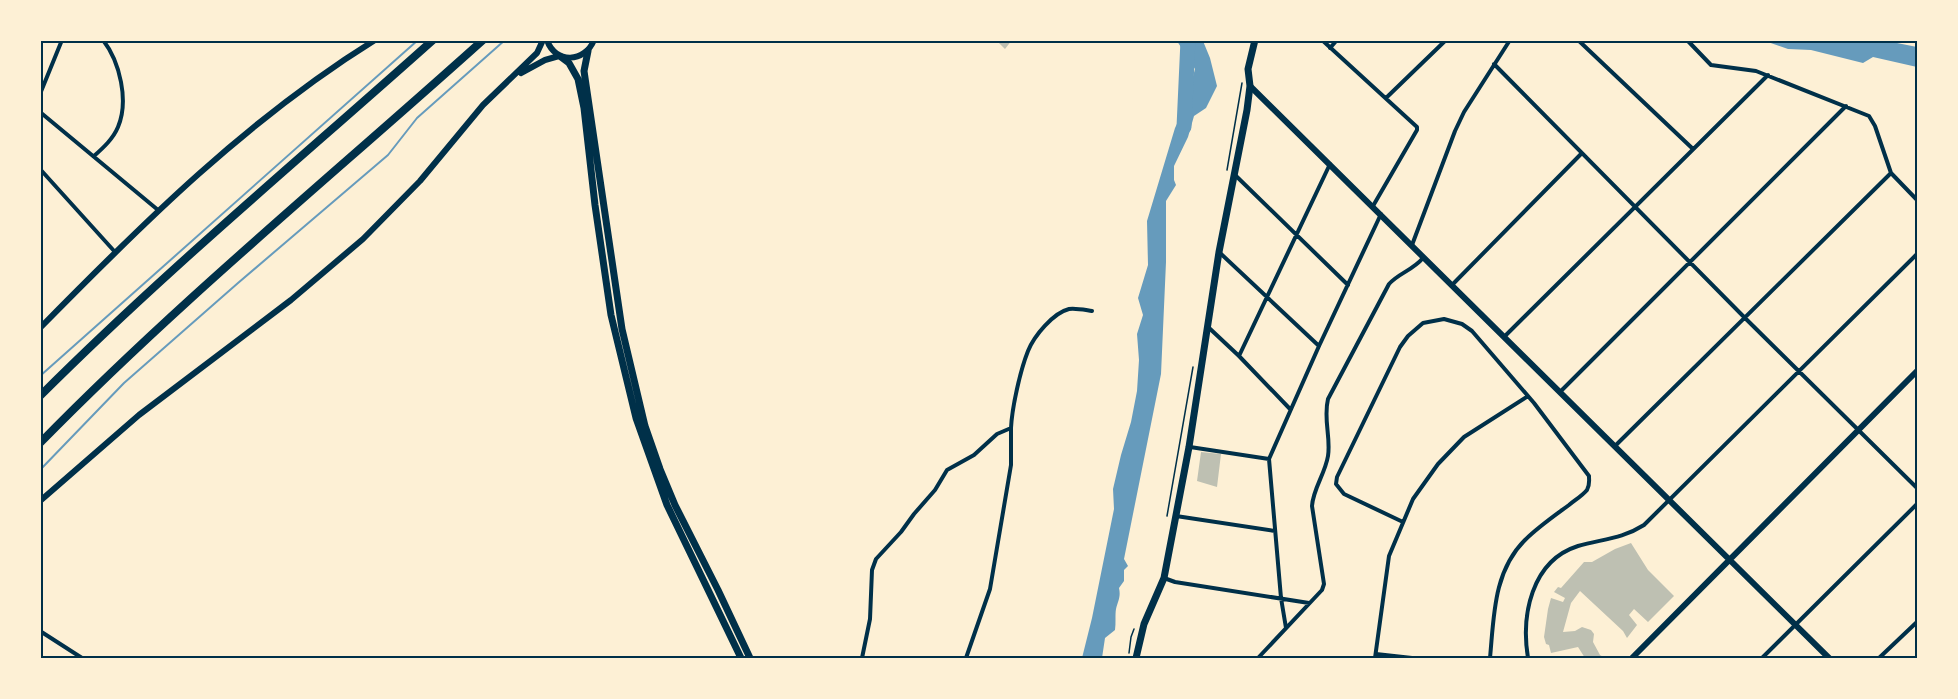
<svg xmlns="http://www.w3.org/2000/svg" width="1958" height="699" font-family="Rubik,sans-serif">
<rect width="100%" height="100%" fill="#fdf0d5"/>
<path fill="#669bbc" d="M1882,40L1917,47V67L1873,57L1863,63L1811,50L1788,49L1765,41Z
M1177,41H1203L1210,58L1217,86L1206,108L1194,116L1188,137L1174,166V180L1176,185L1166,201V262L1161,374L1124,559L1128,566L1124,570V581L1119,588C1121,597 1118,601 1116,609C1115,615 1116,623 1115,630L1105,638L1102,658H1082L1092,618L1114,509L1113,489L1121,455L1131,422L1137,391L1139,360L1137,334L1143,315L1138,298L1148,265L1147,221L1175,128L1185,107L1195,69Z"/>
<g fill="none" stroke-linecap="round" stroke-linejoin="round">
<path stroke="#669bbc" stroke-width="2" d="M40,376L418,40
M40,470L124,383L238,283L388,155L417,118L505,40"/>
<path stroke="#669bbc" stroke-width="15" d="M1184,127L1188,40"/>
</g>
<path fill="#bec0b2" d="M996,40H1012L1005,49Z
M1201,452L1221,454L1217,487L1197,481Z
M1631,543L1648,570L1674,596L1648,622L1634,609L1629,615L1637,625L1627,638L1623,631L1580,591L1571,603L1563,632L1575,631L1582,627L1591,630L1594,634L1593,642L1600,655L1605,658H1585L1578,647L1551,653L1549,645L1546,644L1544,637L1548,609L1551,598L1563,602L1565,598L1554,592L1558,587L1561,588L1584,562H1592L1615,549Z"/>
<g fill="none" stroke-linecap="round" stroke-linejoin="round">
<path stroke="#003049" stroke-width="1.5" d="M1227,170L1242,83
M1167,516L1193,367
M1129,653L1131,637L1134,629"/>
<path stroke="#003049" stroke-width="4" d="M1322,40L1417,127V130L1373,206
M1578,40L1693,149
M1687,40L1711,65L1756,71L1869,116L1875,126L1891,173L1918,201
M40,45L42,40
M1330,48L1337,40
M1494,64L1745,318L1918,489
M40,94L62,40
M1386,98L1446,40
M40,112L158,210
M94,156C103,148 113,139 118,127C129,101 120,62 103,40
M40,169L115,252
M1234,174L1348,285
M1412,245L1455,131L1464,112L1510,40
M1219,252L1319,346
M1452,285L1581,154
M1207,326L1239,356L1290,409
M1504,337L1768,75
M1239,356L1330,164
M1560,392L1846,106
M1615,446L1891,173
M1190,447L1269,459
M1176,516L1275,531
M1403,522L1344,494L1336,484L1337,477L1400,347L1408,336L1423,323L1444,319L1462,324L1472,331L1534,403L1589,476C1589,482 1590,485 1587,490C1582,496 1575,500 1569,505C1554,516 1538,527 1525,540C1493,572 1494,617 1490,658
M1164,578L1175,582L1309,603
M1286,628L1281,598L1269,459L1319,346L1381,214
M40,631L82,658
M1376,654L1412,658
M862,658L870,619L872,570L876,559L901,532L914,514L935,490L947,470L974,455L997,434L1011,428C1012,408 1020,371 1028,351C1034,336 1053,313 1069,309C1076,308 1085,310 1092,311
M966,658L990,589L1011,465V428
M1258,658L1322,590L1324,584L1312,506C1313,489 1325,474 1328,456C1331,437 1323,419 1328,399L1389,284C1399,273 1413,270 1423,258
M1375,658L1389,556L1413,499L1438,464L1464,437L1528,396
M1528,658C1521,616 1531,561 1578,546C1602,539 1622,539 1644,525L1918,253
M1762,658L1918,503
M1879,658L1918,621"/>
<path stroke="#003049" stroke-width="6" d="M547,40C555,64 585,63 594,40
M521,73L545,60L559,56
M1250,86L1829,658
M40,328C144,222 248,119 375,40
M40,501L139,415L291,300L363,239L420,181L483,105L537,53L543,40
M1632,658L1918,370"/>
<path stroke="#003049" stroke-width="7" d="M588,51L584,71L622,329L645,426L660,469L675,505L718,590L750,658
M561,57L569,63L578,79L584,108L595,205L611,315L636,418L667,505L741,658
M1136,658L1144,624L1164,578L1189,447L1219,252L1247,110L1250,86L1248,69L1255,40"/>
<path stroke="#003049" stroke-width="8" d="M40,396C165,271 301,158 433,40
M40,443C180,300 334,174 483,40"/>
</g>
<rect width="1958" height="699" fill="none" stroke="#fdf0d5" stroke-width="84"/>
<rect x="42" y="42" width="1874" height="615" fill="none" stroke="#003049" stroke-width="2"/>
</svg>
